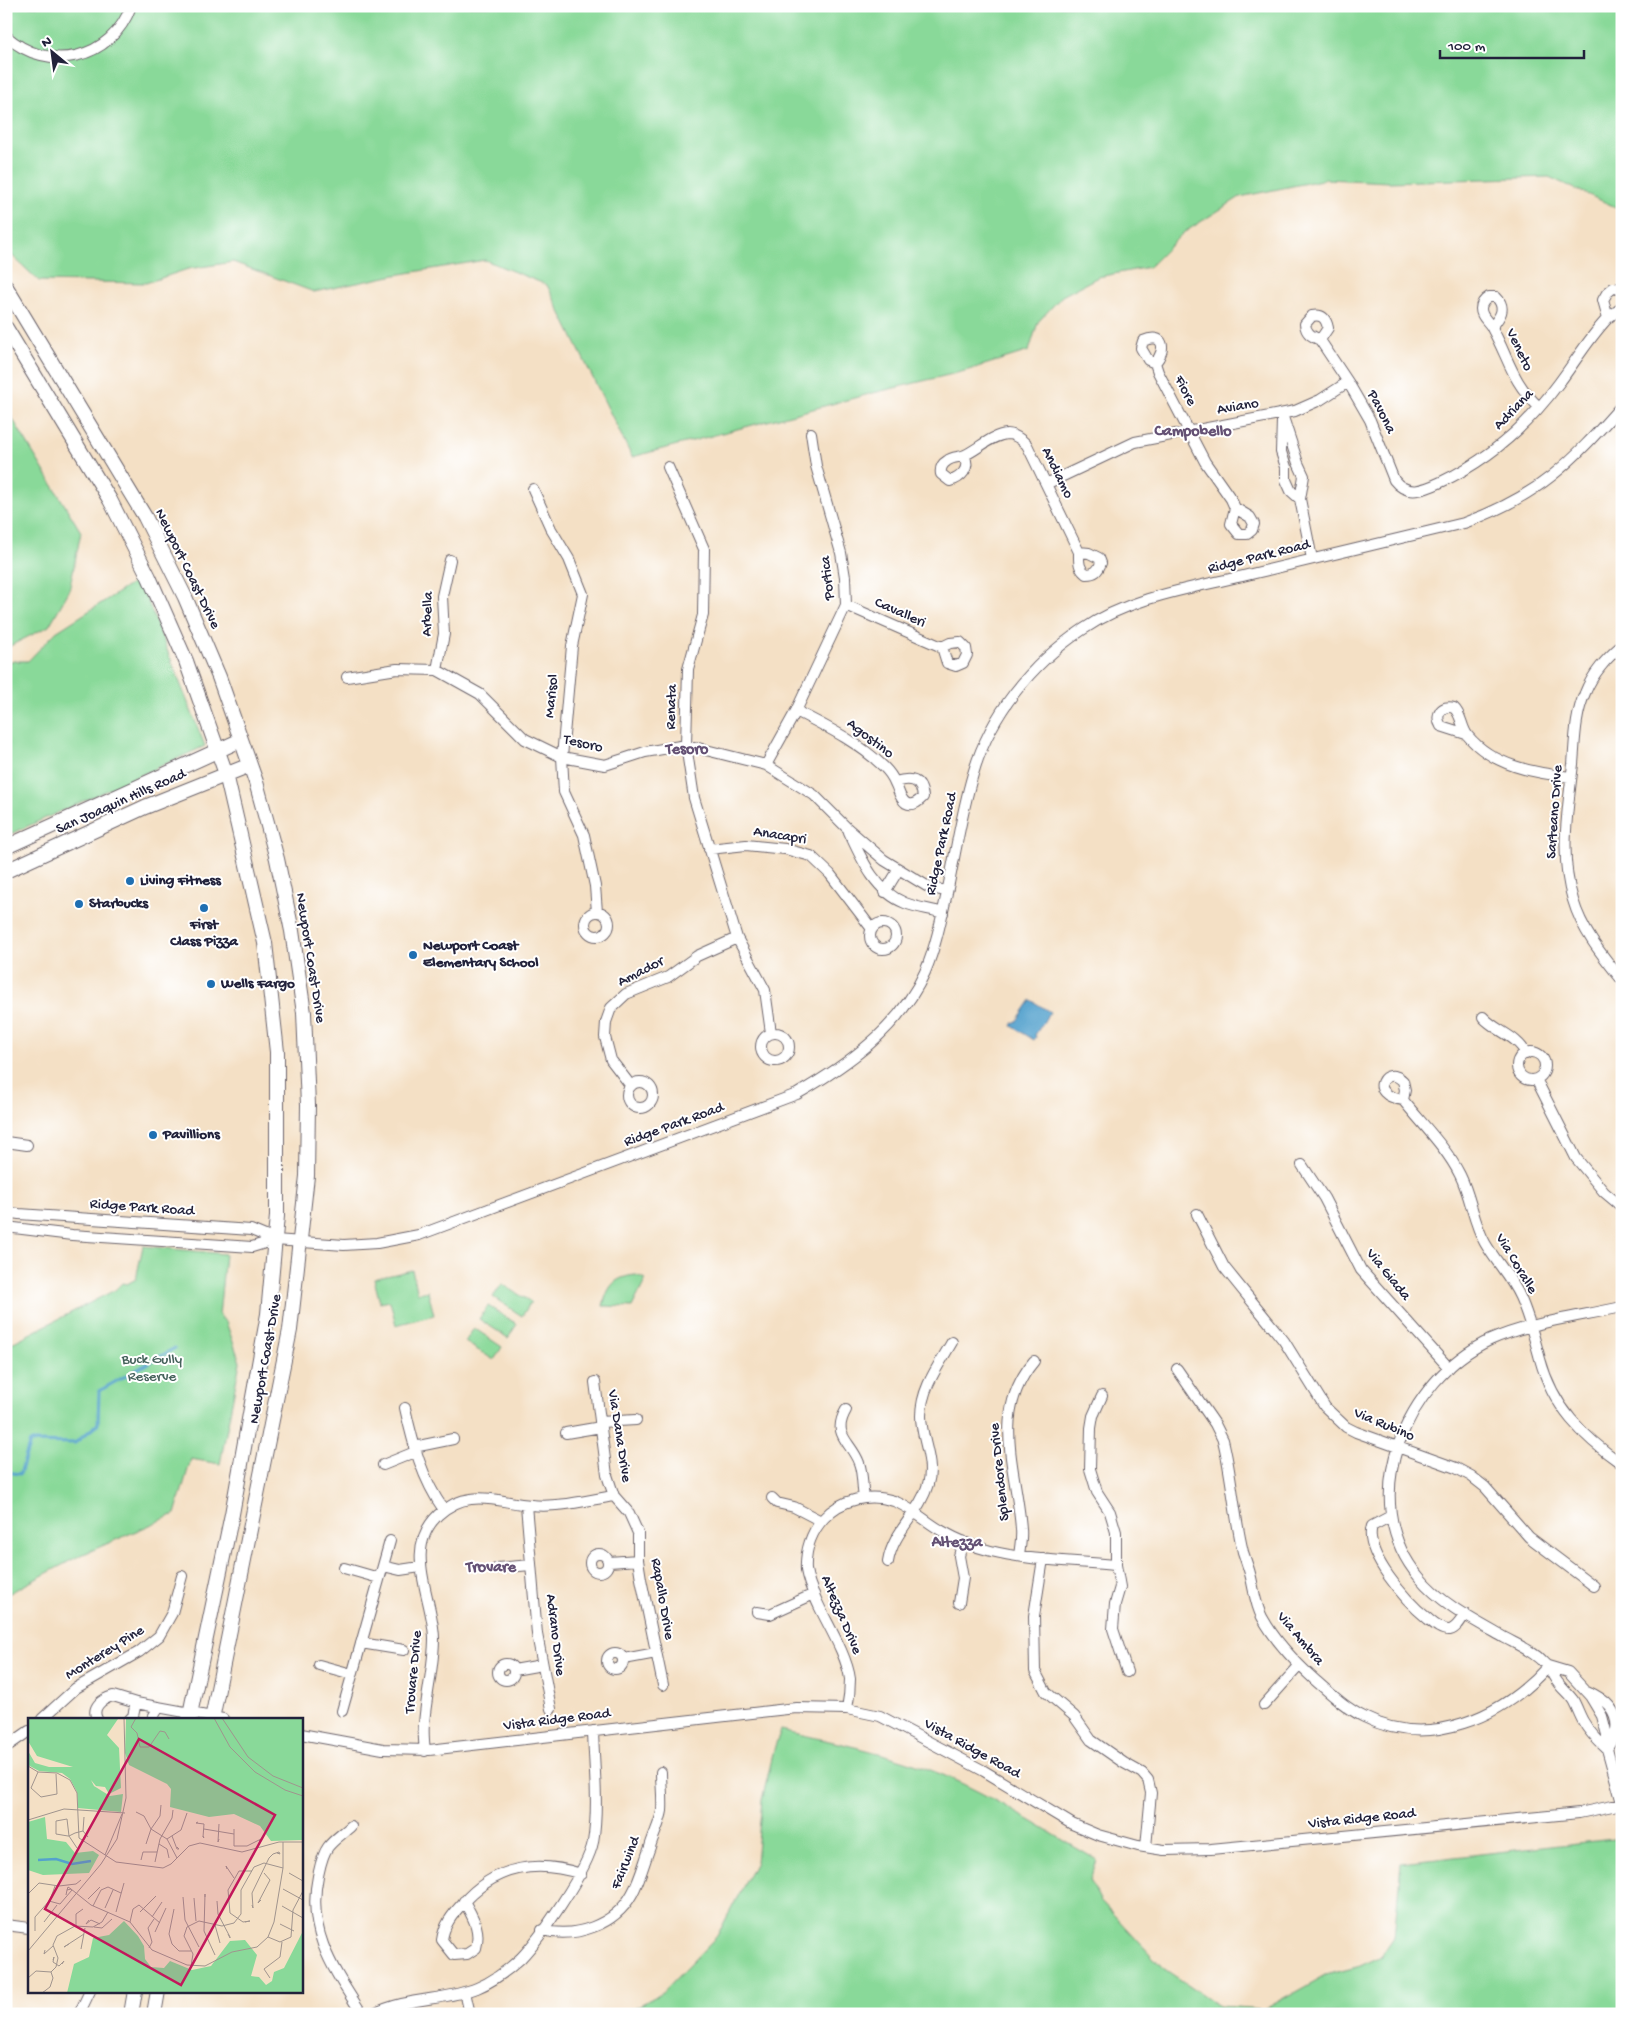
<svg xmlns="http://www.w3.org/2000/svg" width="1628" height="2020" font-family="'Gochi Hand',sans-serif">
<rect width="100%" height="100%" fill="#fff"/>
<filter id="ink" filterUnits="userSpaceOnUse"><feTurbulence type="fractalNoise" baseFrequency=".02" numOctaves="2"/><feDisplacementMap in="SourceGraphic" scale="10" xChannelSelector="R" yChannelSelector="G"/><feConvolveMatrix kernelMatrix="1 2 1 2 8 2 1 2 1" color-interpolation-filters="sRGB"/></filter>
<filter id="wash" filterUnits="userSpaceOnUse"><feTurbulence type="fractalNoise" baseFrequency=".0096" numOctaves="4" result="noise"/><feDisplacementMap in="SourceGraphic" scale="20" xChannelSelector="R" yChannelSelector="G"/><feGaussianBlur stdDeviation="1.12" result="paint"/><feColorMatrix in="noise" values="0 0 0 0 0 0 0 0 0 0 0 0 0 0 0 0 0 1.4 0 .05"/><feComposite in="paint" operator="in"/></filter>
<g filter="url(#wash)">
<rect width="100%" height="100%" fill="#f4e0c5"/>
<path fill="#89d999" stroke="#567e6a" d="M6,6H1622V210L1549,177L1389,182L1326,179L1240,197L1183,233L1149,267L1098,277L1062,296L1038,322L1029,351L965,371L873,393L632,457L547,285L485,260L395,275L314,292L233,262L188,269L146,283L39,281L6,250Z
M6,408L81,532L69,591L49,626L6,648Z
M139,579L205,746L6,836V661H28L56,632Z
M143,1246L225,1254L219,1316L226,1322L240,1362L220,1464L191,1459L175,1514L79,1556L6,1595V1346L115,1290L122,1283L127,1284L136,1279Z
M412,1270L418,1293L428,1291L434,1315L396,1325L390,1301L380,1303L374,1279Z
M636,1275L646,1279L632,1307L603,1306C608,1286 614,1277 636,1275Z
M502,1284L531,1302L522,1316L493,1297Z
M488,1306L517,1324L508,1338L479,1319Z
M474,1328L502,1347L494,1360L465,1342Z
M781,1730C836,1743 892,1753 943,1775C997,1798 1046,1831 1097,1860L1090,1880L1100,1900L1163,1968L1219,2006L1265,2009L1326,1975L1357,1967L1381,1956L1394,1937L1401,1863L1622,1838V2014H623L662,1993L717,1936L756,1862L762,1800L775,1746Z"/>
<path fill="#54a2cd" stroke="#3b6284" d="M1031,1000L1050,1012L1035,1035L1036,1037L1034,1040L1012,1026L1014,1022H1016Z"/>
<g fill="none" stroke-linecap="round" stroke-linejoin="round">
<path stroke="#54a2cd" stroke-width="3" d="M6,1472L20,1474L30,1442L75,1443L98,1424L99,1391L175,1348"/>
</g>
</g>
<g filter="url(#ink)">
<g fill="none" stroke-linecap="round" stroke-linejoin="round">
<defs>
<path id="minor" d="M6,36C48,74 112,60 131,6
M1608,318L1603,300L1607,293L1613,288L1622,289
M1492,327C1500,317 1507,308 1496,297H1489C1484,300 1481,303 1481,309C1481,318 1489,321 1492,328C1509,359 1512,382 1539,407
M1320,340L1328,328C1326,318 1322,314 1312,316L1305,324C1306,334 1312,336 1320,340L1348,382L1370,420L1394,480C1407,497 1424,490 1441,482C1488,460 1528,425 1559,383C1575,362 1589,338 1607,319C1611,315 1617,312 1622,307
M1155,363L1148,360L1141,348L1143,341C1164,332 1167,349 1155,363L1158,372L1205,462L1231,499L1235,508L1231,524L1239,534H1247L1252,530L1254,524L1250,517L1235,508
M1282,414L1298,463L1304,476L1300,499L1312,559
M1282,421L1281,452L1286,467V480L1291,491L1300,499
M964,456C971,468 961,478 950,481L941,474C940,468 942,464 947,461C953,456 959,458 965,455C978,449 992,435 1007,434C1015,434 1021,439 1027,445L1079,552C1079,561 1078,568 1086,574C1095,574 1098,571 1101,563L1099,558L1089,553L1079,552
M668,467L704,549L703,615L688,669L686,745L694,798L737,938L765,990L771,1033
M1046,484L1135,442L1295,411L1320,400L1348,382
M533,489L551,529L569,559L583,594L572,646L562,757L564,792L584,835L595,886L597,912
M846,605L942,647L950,643L960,642L966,648L967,655L963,663L956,666L947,663L942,647
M1622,645C1606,659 1593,673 1585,693C1575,715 1575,740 1573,764C1568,809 1559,855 1573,900C1582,931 1602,955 1622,980
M437,670L444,634L442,596L450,560
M347,677L397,669L437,670L480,694L525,739L562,757L605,765L645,752L686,745L766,765L814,795L846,827L884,860L930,888L947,891
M796,711C827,727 858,742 884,767C888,771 893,778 895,783C899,790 899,798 906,803C913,807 919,801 923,797C921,779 911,777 895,782
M1466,734L1441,726C1434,715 1442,704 1454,708C1462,715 1461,728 1468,736C1493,766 1534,773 1571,777
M766,765L796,711L846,605L845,577L841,553L816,466L811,433
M849,832C862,860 875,891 905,903C917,908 931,909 943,913
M709,849L746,845L785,849L811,856L830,874L872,929
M885,892L899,869
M585 924a12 12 0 1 1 24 0a12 12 0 1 1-24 0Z
M870 936a13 13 0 1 1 26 0a13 13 0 1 1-26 0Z
M1483,1017C1495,1031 1518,1036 1526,1054
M761 1047a14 14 0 1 1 28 0a14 14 0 1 1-28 0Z
M1517 1066a14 14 0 1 1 28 0a14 14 0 1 1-28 0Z
M1536,1079L1576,1158L1604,1192L1622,1207
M627 1095a13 13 0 1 1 26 0a13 13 0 1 1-26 0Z
M631,1086L611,1060L605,1037L606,1022L611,1008L626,994L668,977L697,956L737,938
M1403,1100L1405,1090L1403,1081C1386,1064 1365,1094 1403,1100C1422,1124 1446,1147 1460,1175C1471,1197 1473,1222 1485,1243C1496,1262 1511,1277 1520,1297C1529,1317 1534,1337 1540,1359C1553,1407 1582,1436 1622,1464
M6,1142L27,1145
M1302,1165L1324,1198L1361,1270L1449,1368
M6,1212L19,1214L251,1230L275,1240L344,1245L377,1243L419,1235L797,1094C847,1065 900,1028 925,972C936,946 942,916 948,888C956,850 962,811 973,774C990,715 1031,664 1082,630C1130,597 1191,588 1247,575C1319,558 1392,540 1464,523C1539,496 1571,463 1622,405
M1197,1214L1224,1267L1284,1341L1325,1407L1346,1427L1356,1432L1456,1468L1471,1476L1485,1487L1529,1537L1594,1586
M6,1227L72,1235L252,1247L275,1240
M1177,1369L1215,1424L1223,1440C1232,1476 1234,1515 1243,1552C1245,1558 1247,1564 1249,1570C1254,1586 1254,1602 1262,1617C1275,1641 1296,1663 1316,1681C1331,1694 1346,1708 1364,1717C1429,1750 1503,1717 1548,1666
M595,1382L607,1475L614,1496L629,1513L638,1533V1560L641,1579L663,1685
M1102,1396L1093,1416L1091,1428L1090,1469L1097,1492L1110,1512L1116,1532V1565L1120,1587L1115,1604L1113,1629L1127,1672
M405,1408C413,1444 422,1479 444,1510
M846,1410C831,1436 851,1441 859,1463C863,1473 862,1487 864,1498
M600,1422L636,1420
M566,1433L601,1427
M414,1447L453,1439
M383,1465L415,1452
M772,1498L777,1503L794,1507L821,1521
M526,1505L537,1634L551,1709
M1391,1516L1372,1526C1363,1553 1407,1602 1427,1618C1433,1623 1441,1631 1450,1630C1457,1628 1461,1620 1465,1614
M590 1563a9 9 0 1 1 18 0a9 9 0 1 1-18 0Z
M1019,1556C1020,1547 1022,1537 1021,1529C1017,1470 990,1413 1034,1361
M1043,1559L1034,1616L1035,1671L1046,1692L1074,1716L1091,1740L1124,1763L1142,1773L1148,1780L1151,1793L1146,1847
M609,1562L638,1560
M888,1562C893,1531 920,1513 928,1484C935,1461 921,1439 921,1416C921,1388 939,1365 952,1342
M383,1566L400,1570L420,1567
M344,1568L379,1578
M497,1568L531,1565
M959,1603L963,1578L959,1556L963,1541
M757,1612L770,1614L814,1594
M361,1643L404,1650
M607 1661a8 8 0 1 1 16 0a8 8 0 1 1-16 0Z
M624,1659L656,1653
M498 1672a8 8 0 1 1 16 0a8 8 0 1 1-16 0Z
M319,1665L352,1674
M1548,1666L1568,1672L1590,1696L1602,1716L1607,1735V1749L1622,1803
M514,1670L542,1665
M1587,1691C1603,1698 1619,1710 1616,1730C1615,1736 1610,1743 1607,1749
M136,1703L223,1719
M1264,1705L1299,1666
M847,1709C849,1699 850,1689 850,1679C847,1656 829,1627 819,1606C814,1595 808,1583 806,1570C805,1551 811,1532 824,1518C841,1499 870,1493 894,1501C912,1508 926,1522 942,1531C958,1540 974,1547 991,1551C1031,1561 1075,1561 1116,1565
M342,1711L390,1541
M42,1719L76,1688L139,1652L159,1636L172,1613L182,1576
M97,1719C91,1707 102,1699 113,1696L136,1703L133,1716L130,1719
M152,1719L159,1707
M301,1734L383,1749L429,1750L796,1708L847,1709L880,1716L984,1771L1072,1824L1098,1835L1138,1846L1164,1850L1211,1849L1579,1813L1622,1804
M6,1747L29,1731
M1607,1749C1598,1741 1589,1732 1583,1721C1579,1714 1577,1707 1573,1700C1568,1693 1561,1688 1556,1680C1552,1674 1549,1667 1543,1662C1533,1651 1518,1645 1505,1638C1475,1621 1441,1604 1419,1577C1354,1500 1406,1379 1490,1340C1531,1322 1578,1317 1622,1307
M425,1751C424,1742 423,1733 424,1724C426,1695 434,1667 434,1638C433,1597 402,1550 438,1515C447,1507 459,1500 471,1499C491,1496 511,1504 531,1505C559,1508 587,1500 614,1496
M351,1826C344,1833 334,1839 328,1847C322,1855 320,1867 318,1876C306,1932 334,1970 362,2014
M464,1901C473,1918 481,1929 476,1948L467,1954L454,1955L442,1940C444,1925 452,1915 462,1904C494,1867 535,1859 581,1874
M6,1925L29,1928
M542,1930C575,1939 615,1925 632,1894C640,1880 644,1863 650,1847C653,1836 660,1823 662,1811C663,1799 661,1785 661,1772
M465,1992L470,2014
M79,2014L90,1991
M374,2014C407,1997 444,2001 477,1988C494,1981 508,1970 521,1958C541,1937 588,1869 593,1842C599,1806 594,1767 593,1731"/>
<path id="major" d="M6,287L145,517L185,597L219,677L256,782L277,859L292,931L304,1013L308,1105L307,1176L290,1330L212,1719
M6,328L110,500L149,577L186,661L226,774L265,943L277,1052V1216L268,1314L232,1514L189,1719
M6,847L241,740
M6,871L145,807L250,765
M131,2014L135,1991
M154,2014L158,1991"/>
</defs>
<use href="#minor" stroke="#6c646b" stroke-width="12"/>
<use href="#major" stroke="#6c646b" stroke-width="16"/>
<use href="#minor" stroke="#fff" stroke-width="10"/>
<use href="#major" stroke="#fff" stroke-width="14"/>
</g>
</g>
<g fill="#1f6fb2" stroke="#fff" stroke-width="2">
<circle cx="130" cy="881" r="5"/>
<circle cx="79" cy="904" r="5"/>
<circle cx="204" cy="908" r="5"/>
<circle cx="413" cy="955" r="5"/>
<circle cx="211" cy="984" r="5"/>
<circle cx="153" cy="1135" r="5"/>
</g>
<g text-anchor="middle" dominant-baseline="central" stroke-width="4" stroke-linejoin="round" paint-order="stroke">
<g font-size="15" fill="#22223b" stroke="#fff">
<text transform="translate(1519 350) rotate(65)">Veneto</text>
<text transform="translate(1185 391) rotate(63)">Fiore</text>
<text transform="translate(1238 407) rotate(-10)">Aviano</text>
<text transform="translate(1514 410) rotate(-46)">Adriana</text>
<text transform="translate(1381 412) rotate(63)">Pavona</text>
<text transform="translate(1057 473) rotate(64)">Andiamo</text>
<text transform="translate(1259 557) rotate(-14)">Ridge Park Road</text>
<text transform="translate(187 569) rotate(64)">Newport Coast Drive</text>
<text transform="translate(828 578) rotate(-96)">Portica</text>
<text transform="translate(900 613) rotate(24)">Cavalleri</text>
<text transform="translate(428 614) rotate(-88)">Arbella</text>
<text transform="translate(552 696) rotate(-85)">Marisol</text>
<text transform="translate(672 707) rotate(-88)">Renata</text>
<text transform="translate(870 739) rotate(38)">Agostino</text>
<text transform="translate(583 744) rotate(13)">Tesoro</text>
<text transform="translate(121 802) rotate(-24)">San Joaquin Hills Road</text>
<text transform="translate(1555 812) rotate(-86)">Sarteano Drive</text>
<text transform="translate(780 836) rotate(9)">Anacapri</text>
<text transform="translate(942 844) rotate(-78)">Ridge Park Road</text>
<text transform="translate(310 958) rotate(81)">Newport Coast Drive</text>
<text transform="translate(641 972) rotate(-27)">Amador</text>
<text transform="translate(674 1125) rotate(-20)">Ridge Park Road</text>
<text transform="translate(142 1208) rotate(4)">Ridge Park Road</text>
<text transform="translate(1516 1264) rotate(59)">Via Coralle</text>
<text transform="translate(1388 1275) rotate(51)">Via Giada</text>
<text transform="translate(266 1359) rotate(-80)">Newport Coast Drive</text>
<text transform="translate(1384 1425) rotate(23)">Via Rubino</text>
<text transform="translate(619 1436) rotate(81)">Via Dana Drive</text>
<text transform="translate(1000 1472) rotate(-96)">Splendore Drive</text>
<text transform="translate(662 1599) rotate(80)">Rapallo Drive</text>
<text transform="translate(841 1615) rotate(67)">Altezza Drive</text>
<text transform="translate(555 1635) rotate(83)">Adrano Drive</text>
<text transform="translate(1300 1639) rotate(50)">Via Ambra</text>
<text transform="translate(105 1653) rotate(-32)">Monterey Pine</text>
<text transform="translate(414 1672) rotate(-85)">Trovare Drive</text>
<text transform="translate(557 1720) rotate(-7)">Vista Ridge Road</text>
<text transform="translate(972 1749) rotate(29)">Vista Ridge Road</text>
<text transform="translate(1362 1819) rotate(-6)">Vista Ridge Road</text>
<text transform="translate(626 1863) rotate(-68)">Fairwind</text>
</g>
<g font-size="15" font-weight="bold" fill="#22223b" stroke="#fff" text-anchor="start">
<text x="140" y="881">Living Fitness</text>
<text x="89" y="904">Starbucks</text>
<text x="204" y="925" text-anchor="middle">First<tspan x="204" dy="17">Class Pizza</tspan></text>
<text x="423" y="946">Newport Coast<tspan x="423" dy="17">Elementary School</tspan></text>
<text x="221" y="984">Wells Fargo</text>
<text x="163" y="1135">Pavillions</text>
</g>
<g font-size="15" fill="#46625c" stroke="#fff">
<text x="152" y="1360">Buck Gully<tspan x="152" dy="17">Reserve</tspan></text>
</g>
<g font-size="16" font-weight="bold" fill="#645174" stroke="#fff">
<text x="1193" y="432">Campobello</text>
<text x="687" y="750">Tesoro</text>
<text x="957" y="1543">Altezza</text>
<text x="491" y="1568">Trovare</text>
</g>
</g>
<g transform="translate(28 1718)">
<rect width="275" height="275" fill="#f4e0c5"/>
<path d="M0,1H90L79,17L91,30L93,70L81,76L77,69L68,68L63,62L66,68L82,78L95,76L93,94L50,90L49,74L42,61L34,55L11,53L0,47V33L7,45L21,49H45L9,38L0,23ZM98,1H275V122L243,123L232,108L206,96L181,99L142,89L143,71L139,66L101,47L97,35ZM17,99L19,121L38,124L47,135L65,133L71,137L61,155L15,157L0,152V104ZM96,203L110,218L116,228L117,241L123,249L136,250L142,243L164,252L183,248L202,223L217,222L229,237L223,258L231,259L238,267L244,263L246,254L256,250L275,213V274L39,275L46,246L61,239L65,220L81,217Z" fill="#89d999"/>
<path fill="none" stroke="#54a2cd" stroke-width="2.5" d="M10,142L28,141L44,146L63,143"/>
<path fill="none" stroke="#a0948e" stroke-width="1" d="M108,0L103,9L109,15L112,29H121L132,13L137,14L141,21M186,0L202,29L227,54L257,72L275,78M194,0L220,39L245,58L275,70M0,48L10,54L29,55L42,62L49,75L51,120L88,144L135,150L143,146L161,128L172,125L214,134L251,124H275M10,54L3,70L13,79L29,76L28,56M108,94L116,98L123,111L139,121L149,140M56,99L55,113L60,119M0,102L36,91L97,95M170,104L168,105L176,106L175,119L176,120L175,118M176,111L206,116M206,111V128H219L233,121L231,123M144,118L149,131H151L149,129M139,121L153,112L159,95M191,121L190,124L191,106M118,126L123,111L132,98L133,87M131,126L139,131L141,140M49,130L41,118L39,101L28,103V116L40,118H41L47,115L55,113M77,137L94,96M113,142L115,134H129M127,144L132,121L144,100L145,92M199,151L198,148L206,160M261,155L275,163M43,171L63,187L102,204L124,232L159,247L177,248L204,234L229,229L240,219L246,204L255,150V124M255,171L275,182M73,172L80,169L93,175M0,176L11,165L31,168L48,166L53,162M38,177L39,172L43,171L40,169L39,172M155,179L157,202L171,229M177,179V176L176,213L187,237M166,180L168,203M60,181L72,169M233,182L230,185L242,162L236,155M21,183L32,186L44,172M189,183L190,196L202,219V220L200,216M224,187L225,190L224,175L241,140L245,136L251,134L252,136L249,135M65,188L73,172M254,188L275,200M77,190L85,172M146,191L141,216L144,226L151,233H163M88,194L96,165M112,194L128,178M124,199L134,184M61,202L58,206L63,202L72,206M16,204L29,187M102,204L105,191L111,187L132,205M217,204L222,203L215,204L202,195L200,172L211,153H224M252,206L266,213M187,207L192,225M48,208V196L55,191M66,209L74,210L84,201M7,213V199L22,182L27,168M127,214L138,190M240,219L252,224L263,219L265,192L275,173M41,226L36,229L56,216M121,230L124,224L120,210L126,201M53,231L57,210M17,232L16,236L25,228M0,233L73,146L89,121L98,80L96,0M25,242L26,239L25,244L31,248L36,243L34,246M163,248L165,236L156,218L159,209L171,203L194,208L206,205L213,196V172L226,149L236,145L255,150M0,260L8,253L23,254L28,249L30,240L25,227L29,218L47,208L65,209L74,204L80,194M242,260L236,251L252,239L254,224M14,275L22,269L25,260L23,254"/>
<path fill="#c2185b" fill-opacity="0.15" stroke="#c2185b" stroke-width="2.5" d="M111,21L247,97L153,267L17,191Z"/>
<rect width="275" height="275" fill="none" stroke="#22223b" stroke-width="2.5"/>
</g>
<rect width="1628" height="2020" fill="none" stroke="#fff" stroke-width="25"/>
<g transform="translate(52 52) rotate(331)" stroke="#ffffff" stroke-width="4" paint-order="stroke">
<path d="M0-4L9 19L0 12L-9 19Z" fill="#22223b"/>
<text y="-8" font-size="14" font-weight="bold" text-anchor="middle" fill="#22223b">N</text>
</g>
<path d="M1440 50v8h144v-8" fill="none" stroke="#22223b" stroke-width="2.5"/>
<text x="1448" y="50" font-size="15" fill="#22223b" stroke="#ffffff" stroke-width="4" paint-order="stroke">100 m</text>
</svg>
